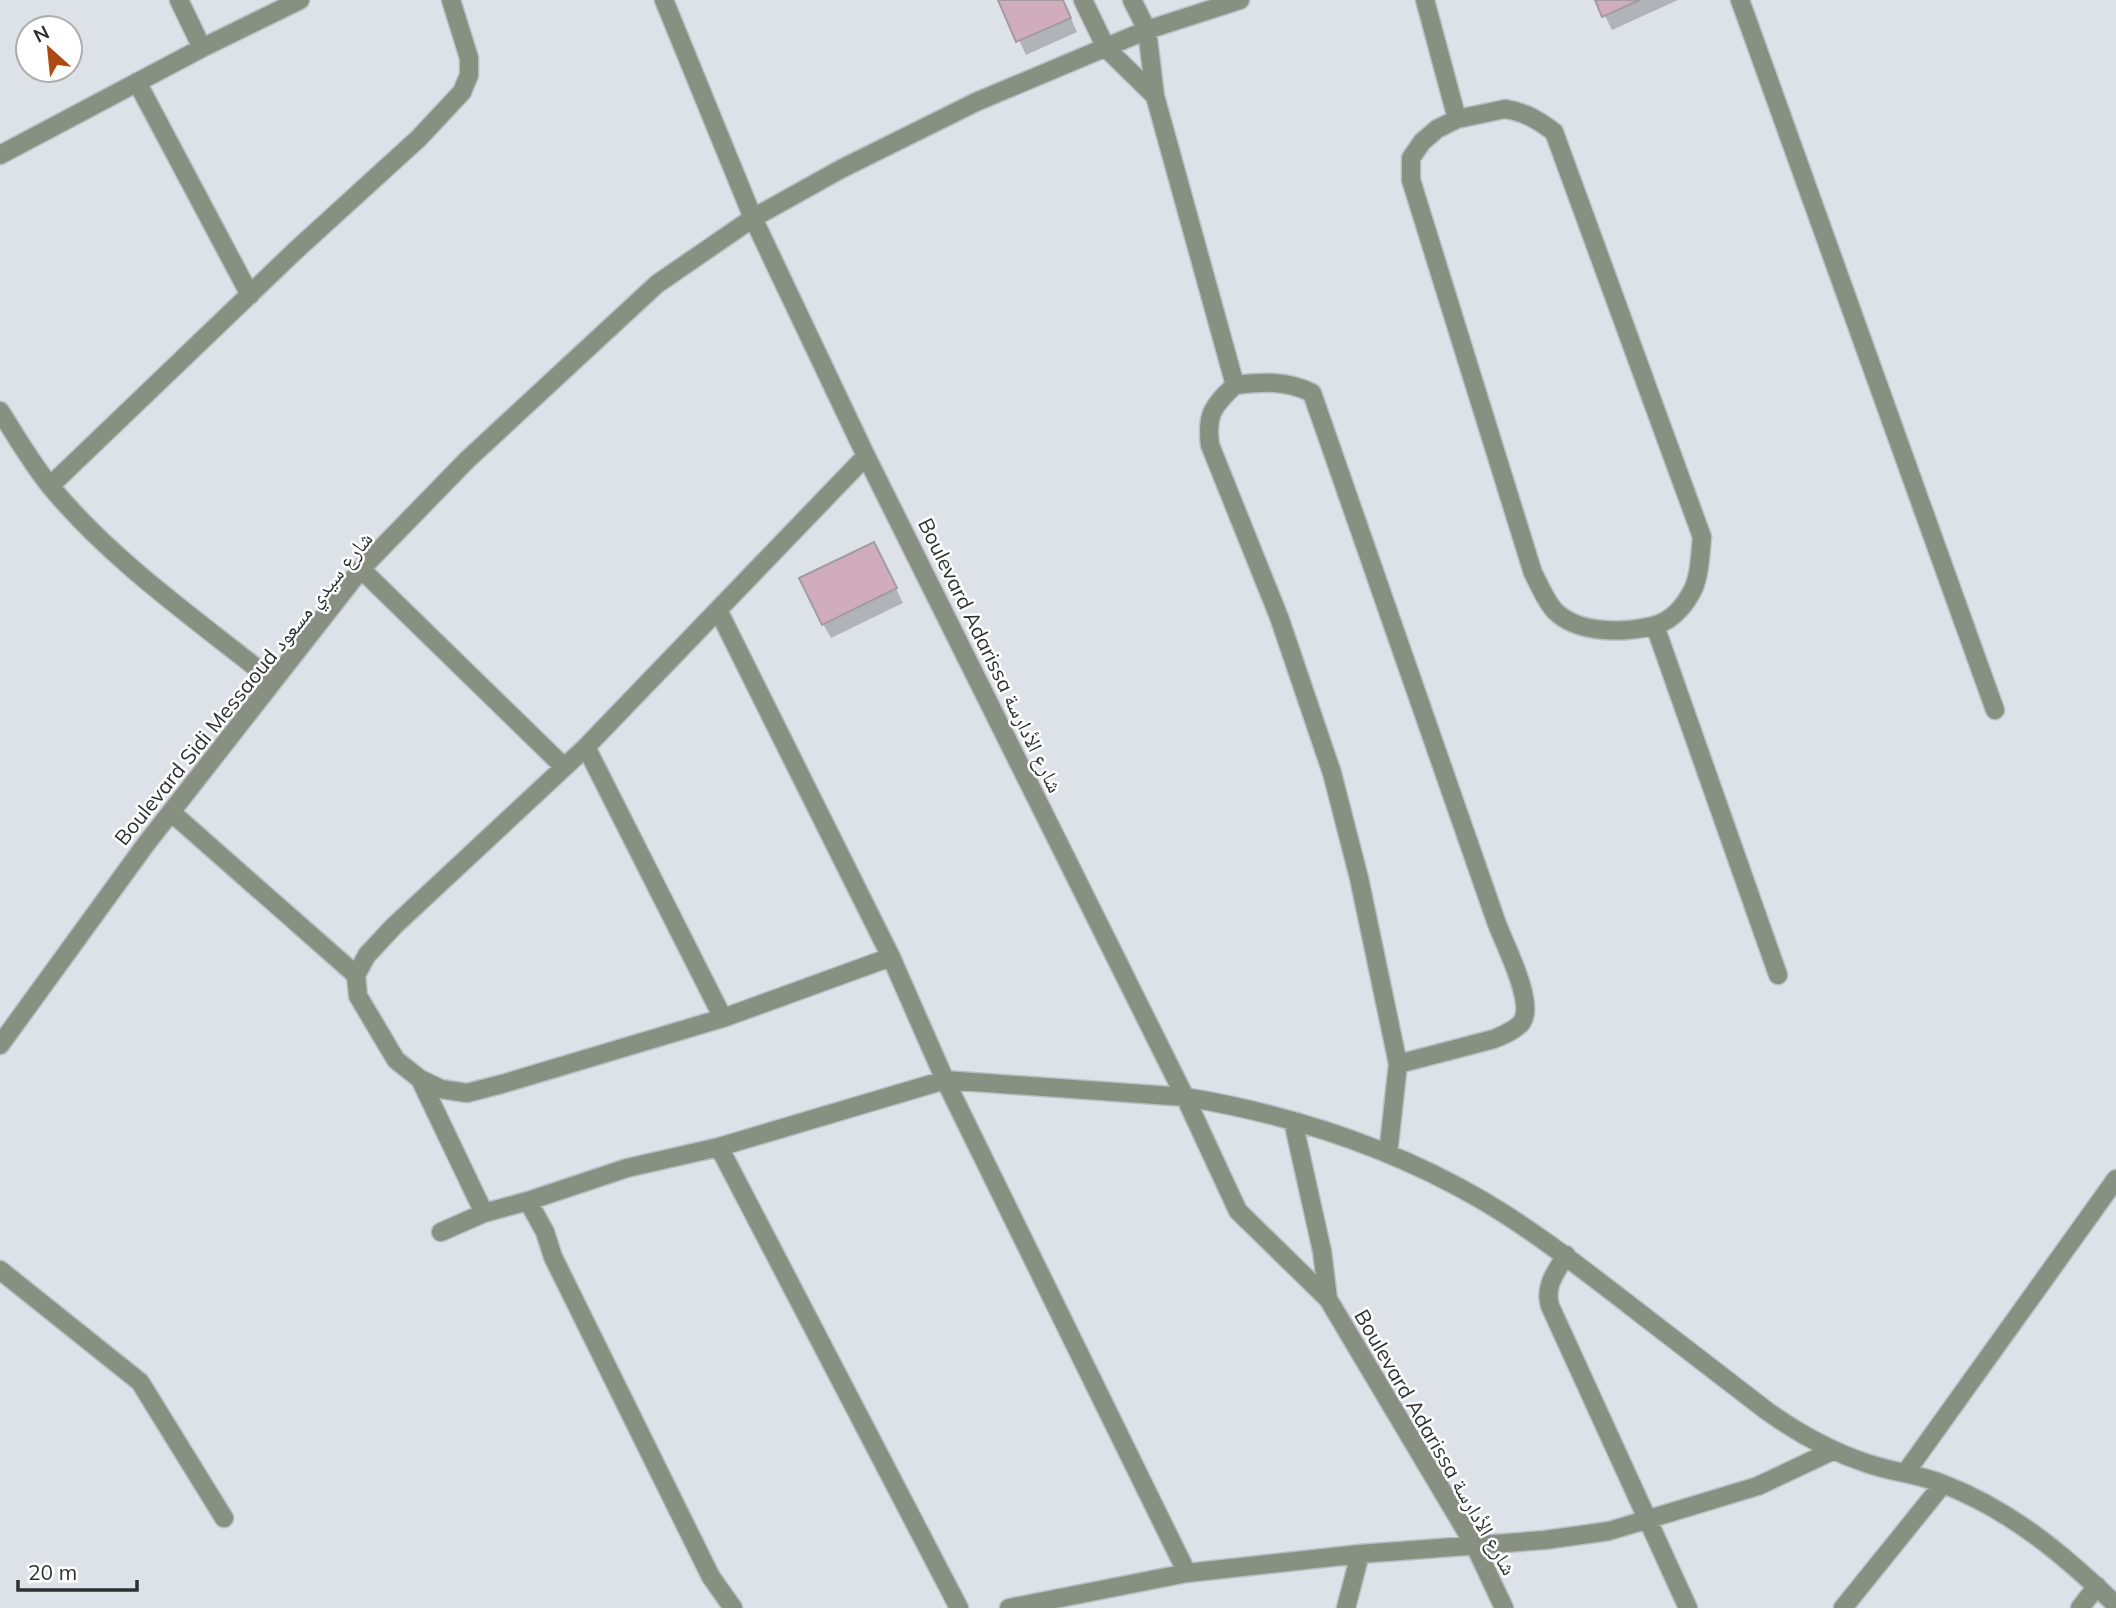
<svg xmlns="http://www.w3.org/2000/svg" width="2116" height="1608" font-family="Mulish,'Noto Naskh Arabic',sans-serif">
<rect width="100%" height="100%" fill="#dce2e7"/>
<path fill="#0003" d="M1000,0H1063L1077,32L1026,55Z
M1597,0H1678L1612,30Z
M881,558L903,603L831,638L823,624Z"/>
<path fill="#d1acbc" stroke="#a39c9f" stroke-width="2" d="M998,0H1063L1071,18L1016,42Z
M1595,0H1640L1602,17Z
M874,542L897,588L822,625L799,578Z"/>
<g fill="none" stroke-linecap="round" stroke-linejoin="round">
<defs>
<path id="minor" d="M179,0L202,48
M664,0L753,218L866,456L1185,1097L1238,1211L1328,1299L1475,1546L1504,1608
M1083,0L1106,48L1155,96
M1132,0L1147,30L1155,96L1235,385
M1425,0L1457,119
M1740,0L1995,710
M137,82L250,295
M1505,109C1525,112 1538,120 1554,132L1702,537C1700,555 1700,580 1690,595C1682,609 1669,622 1653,626C1623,633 1578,634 1555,611C1546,602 1539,584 1533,573L1411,180V158L1422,142L1437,129L1457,119Z
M0,155L202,48L300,0
M0,411C16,436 32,464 51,487C113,562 197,620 273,681
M866,456L586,747L394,926L367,955L356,975L358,996L396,1060L420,1079L441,1089L467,1093L502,1084L723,1018L891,957
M50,486L294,252L419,138L462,92L469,75V58L451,0
M361,569L564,767
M718,610L891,957L945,1080L1187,1573
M1655,626L1778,975
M586,747L723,1018
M171,812L356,975
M0,1045L146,844L361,569L467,460L657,284L753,218L841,169L976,102L1147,30L1240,0
M420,1079L484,1213
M1293,1121L1322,1251L1328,1299
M719,1147L959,1608
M1388,1154L1398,1064L1359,878L1332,773L1279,617L1210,445C1206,414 1213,406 1235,385C1263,382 1286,380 1312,393L1497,924C1505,945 1535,1003 1522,1022C1516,1030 1503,1035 1494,1039L1398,1064
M441,1232L484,1213L528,1201
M1566,1255C1556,1272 1544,1286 1550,1306L1688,1608
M0,1270L140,1382L224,1518
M1906,1472L2116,1179
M733,1608L711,1577L553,1257L545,1232L528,1201L627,1168L719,1147L945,1080L1185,1097C1288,1114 1390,1147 1480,1199C1533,1230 1580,1267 1628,1304C1675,1340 1721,1376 1767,1411C1798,1433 1830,1451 1866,1463C1891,1472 1918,1474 1943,1484C2011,1510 2064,1555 2116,1605
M1009,1608L1187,1573L1360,1554L1545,1540L1609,1531L1758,1486L1832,1451
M1346,1608L1360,1554
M1843,1608L1943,1484
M2080,1608L2097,1586"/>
</defs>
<use href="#minor" stroke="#b9bfc3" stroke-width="21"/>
<use href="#minor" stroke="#889082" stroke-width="18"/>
</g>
<g text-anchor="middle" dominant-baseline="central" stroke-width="5" stroke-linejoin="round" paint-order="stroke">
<g font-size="21" fill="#2e3132" stroke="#fff">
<text transform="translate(991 655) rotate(64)">Boulevard Adarissa شارع الأدارسة</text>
<text transform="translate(243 688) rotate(-51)">Boulevard Sidi Messaoud شارع سيدي مسعود</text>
<text transform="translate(1436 1442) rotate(60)">Boulevard Adarissa شارع الأدارسة</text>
</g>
</g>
<g transform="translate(49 49) rotate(333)"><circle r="33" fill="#ffffff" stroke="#abadad" stroke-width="2"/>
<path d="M0-5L12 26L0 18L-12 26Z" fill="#ae4a14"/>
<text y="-10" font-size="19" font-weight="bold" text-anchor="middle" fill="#2e3132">N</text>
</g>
<path d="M18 1580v10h119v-10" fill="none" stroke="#2e3132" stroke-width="3.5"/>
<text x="28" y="1580" font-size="21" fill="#2e3132" stroke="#ffffff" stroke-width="5" paint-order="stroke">20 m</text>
</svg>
